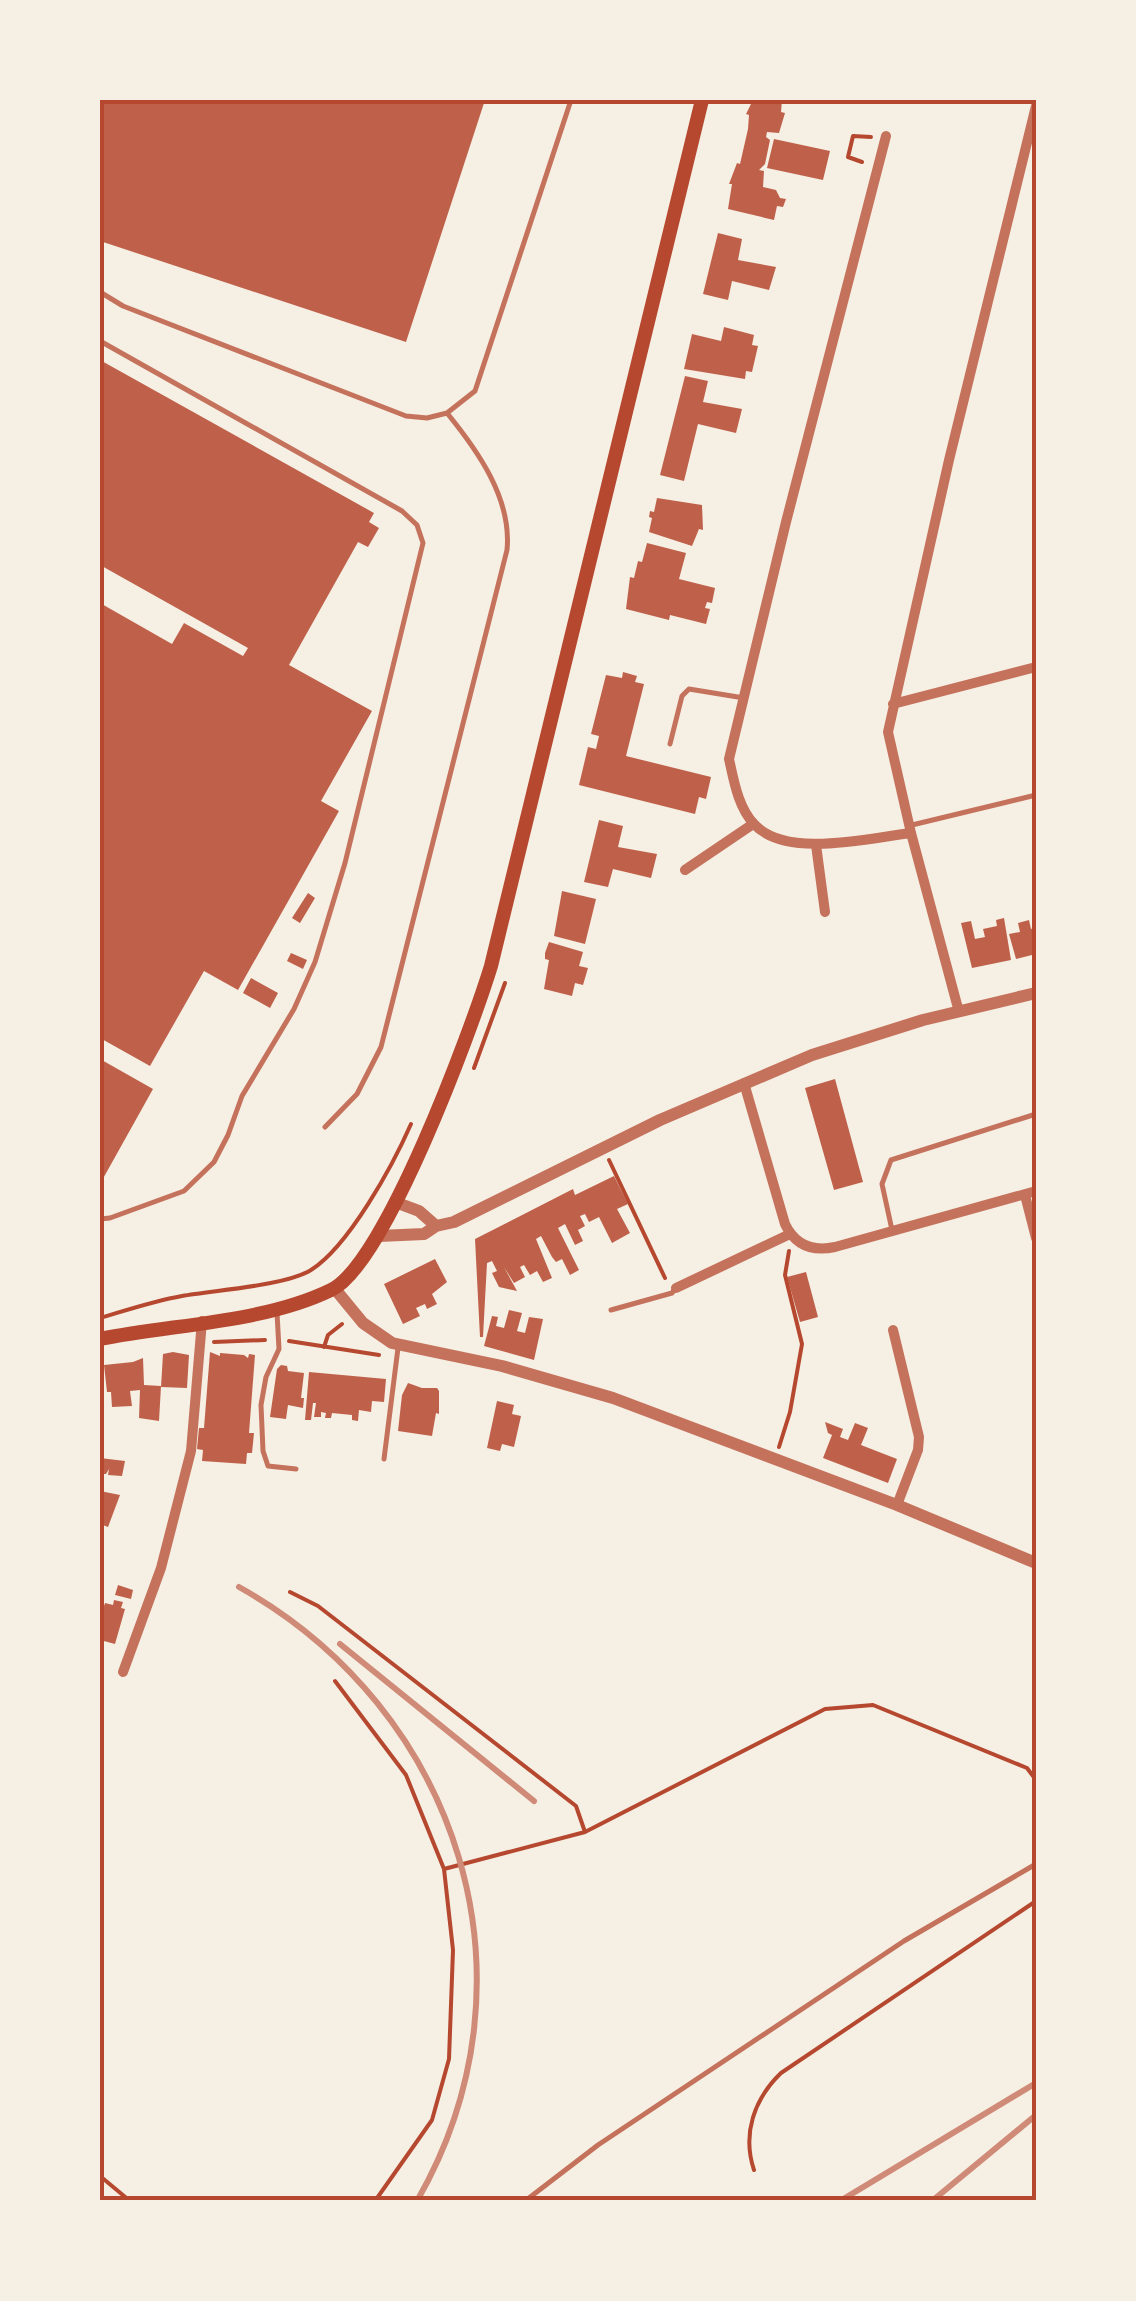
<svg xmlns="http://www.w3.org/2000/svg" width="1136" height="2301" font-family="'Roboto Condensed',sans-serif">
<rect width="100%" height="100%" fill="#f6efe4"/>
<path fill="#bf614a" d="M100,100H485L406,342L100,241Z
M753,100H782L781,112L785,113L779,133L767,132L766,137L770,140L765,164L759,170L764,171L763,187L776,190L780,198L786,199L783,207L777,206L774,220L728,209L732,184H729L737,163L740,164L748,129L749,115L746,114Z
M774,139L830,151L823,180L767,168Z
M718,233L742,239L738,260L776,267L769,290L732,281L728,300L703,294Z
M724,327L754,335L752,345L758,346L752,372L746,371L745,379L684,369L692,334L721,341Z
M100,360L374,513L369,522L379,528L368,547L358,542L289,665L372,711L321,801L339,811L238,990L204,971L150,1066L100,1038V603L172,644L184,623L243,656L248,648L100,565Z
M685,376L708,381L703,402L742,409L736,433L698,424L684,481L660,475Z
M657,498L702,505L703,530L699,529L692,546L649,532L652,518L649,517L650,511L654,512Z
M647,543L686,553L679,579L715,588L712,603L707,602L705,608L710,609L706,624L670,615L669,620L626,609L630,577L634,578L638,561L642,562Z
M623,672L637,676L635,682L644,684L626,756L711,777L706,799L699,797L695,814L579,785L588,747L596,749L599,736L591,734L606,675L622,678Z
M599,820L623,826L618,847L657,854L651,878L613,869L608,887L584,882Z
M562,891L596,899L585,944L554,936Z
M308,893L315,898L300,923L292,918Z
M1004,918L1011,960L972,968L961,923L971,921L975,939L985,937L983,929L997,926L996,920Z
M1029,920L1031,929L1036,927V954L1016,959L1009,934L1020,932L1018,923Z
M549,942L583,952L579,966L588,968L583,985L575,983L572,996L544,989L549,960L545,959V953Z
M291,953L307,960L303,969L287,961Z
M251,978L278,993L270,1008L243,993Z
M100,1059L153,1089L100,1184Z
M835,1079L863,1182L834,1190L805,1088Z
M614,1176L628,1204L617,1209L630,1233L612,1243L599,1217L589,1222L585,1214L580,1216L585,1226L578,1230L583,1241L575,1245L565,1224L558,1228L579,1270L570,1275L562,1259L556,1262L552,1257L541,1236L536,1239L552,1278L543,1282L537,1271L530,1275L524,1265L520,1267L525,1277L514,1283L504,1267L517,1291L499,1287L492,1273L497,1271L492,1261L487,1263L483,1337H480L475,1239L573,1189L575,1195Z
M435,1259L447,1282L432,1294L437,1304L427,1309L425,1304L416,1308L420,1316L403,1324L384,1284Z
M806,1272L818,1317L800,1322L787,1277Z
M509,1310L522,1313L517,1331L525,1333L529,1317L543,1319L534,1360L484,1346L492,1316L498,1317L496,1326L504,1328Z
M173,1352L189,1355L187,1388L161,1387L163,1354Z
M210,1352L220,1356V1353L244,1355L248,1358L249,1354L255,1355L249,1433H254L252,1453H247L246,1464L202,1461L203,1450L197,1449L199,1428H204Z
M143,1358L144,1385L161,1386L159,1421L139,1418L140,1390L130,1391L132,1406L112,1407L111,1392H107L104,1365L133,1362Z
M281,1365L287,1366L288,1371L304,1373L301,1398H304L303,1408L288,1405L286,1419L270,1417L277,1369Z
M309,1372L386,1379L384,1402L372,1401L371,1412L359,1410L358,1421L352,1420V1415L332,1413L331,1418H325L326,1413L321,1412V1417H314L316,1403H313L311,1420H305Z
M408,1383L422,1388H437L439,1391V1414L436,1413L432,1436L398,1431L402,1395Z
M497,1401L514,1405L512,1414L521,1416L514,1447L502,1444L500,1451L487,1448Z
M825,1422L843,1429L840,1437L848,1440L855,1423L868,1428L861,1445L897,1459L888,1483L823,1458L832,1435L828,1433Z
M100,1458L125,1461L122,1476L108,1475L109,1469L106,1474H100Z
M100,1491L120,1495L108,1527L100,1524Z
M118,1585L133,1590L131,1599L115,1595Z
M114,1600L123,1602L121,1608L125,1609L115,1644L100,1640V1618L105,1603L113,1605Z"/>
<g fill="none" stroke-linecap="round" stroke-linejoin="round">
<path stroke="#b5482f" stroke-width="4" d="M862,162L848,157L853,136L871,137
M474,1068L505,983
M609,1160L665,1278
M100,1318C127,1310 154,1301 182,1296C215,1290 285,1286 311,1270C349,1246 393,1165 411,1124
M289,1341L379,1355
M214,1342L265,1340
M324,1347L328,1335L342,1324
M779,1447L790,1412L802,1344L785,1275L789,1251
M290,1592L318,1606L576,1806L585,1832
M335,1681L406,1775L444,1869L453,1950L449,2059L432,2120L375,2201
M444,1869L585,1832L825,1709L873,1705L1027,1768L1036,1780
M754,2170C742,2134 754,2099 781,2073L1036,1901
M100,2176L130,2201"/>
<path stroke="#c5725c" stroke-width="5" d="M100,292L123,306L406,416L427,418L447,413L475,391L571,100
M100,341L402,511L417,525L423,543L345,863L315,962L294,1009L242,1096L228,1135L214,1162L184,1191L110,1218L100,1219
M670,744L682,696L689,689L744,698
M912,825L1036,795
M325,1127L357,1094L381,1047L507,550C512,499 478,451 447,413
M892,1230L882,1184L891,1160L1036,1114
M611,1310L672,1293L674,1290
M277,1313L279,1349L266,1377L261,1405L263,1451L268,1466L296,1469
M384,1459L398,1348
M525,2201L598,2145L904,1941L1036,1864"/>
<path stroke="#c5725c" stroke-width="10" d="M886,136L786,522L729,759C734,781 738,807 754,824C786,859 869,838 911,833
M893,704L1036,667
M816,845L825,912
M685,870L753,824
M959,1012L911,833L888,732L949,460L1036,106
M744,1083L785,1224C795,1245 812,1252 835,1247L1036,1191
M1025,1195L1036,1238
M676,1288L790,1234
M893,1330L919,1437L918,1450L897,1505
M123,1672L161,1568L191,1451L202,1321"/>
<path stroke="#c5725c" stroke-width="12" d="M395,1202L419,1211L436,1226
M379,1236L424,1234L436,1226L454,1222L660,1120L812,1055L923,1020L1036,993
M335,1289L363,1323L392,1343L502,1366L613,1398L897,1505L1036,1563"/>
<path stroke="#b5482f" stroke-width="14" d="M100,1339C174,1324 263,1323 331,1290C385,1265 472,1028 491,966L702,100"/>
<path stroke="#cf8b77" stroke-width="6" d="M239,1587C459,1710 545,1978 417,2201
M340,1644L534,1801
M840,2201L1036,2083
M932,2201L1036,2115"/>
</g>
<rect width="1136" height="2301" fill="none" stroke="#f6efe4" stroke-width="205"/>
<rect x="102" y="102" width="932" height="2096" fill="none" stroke="#b5482f" stroke-width="4"/>
</svg>
